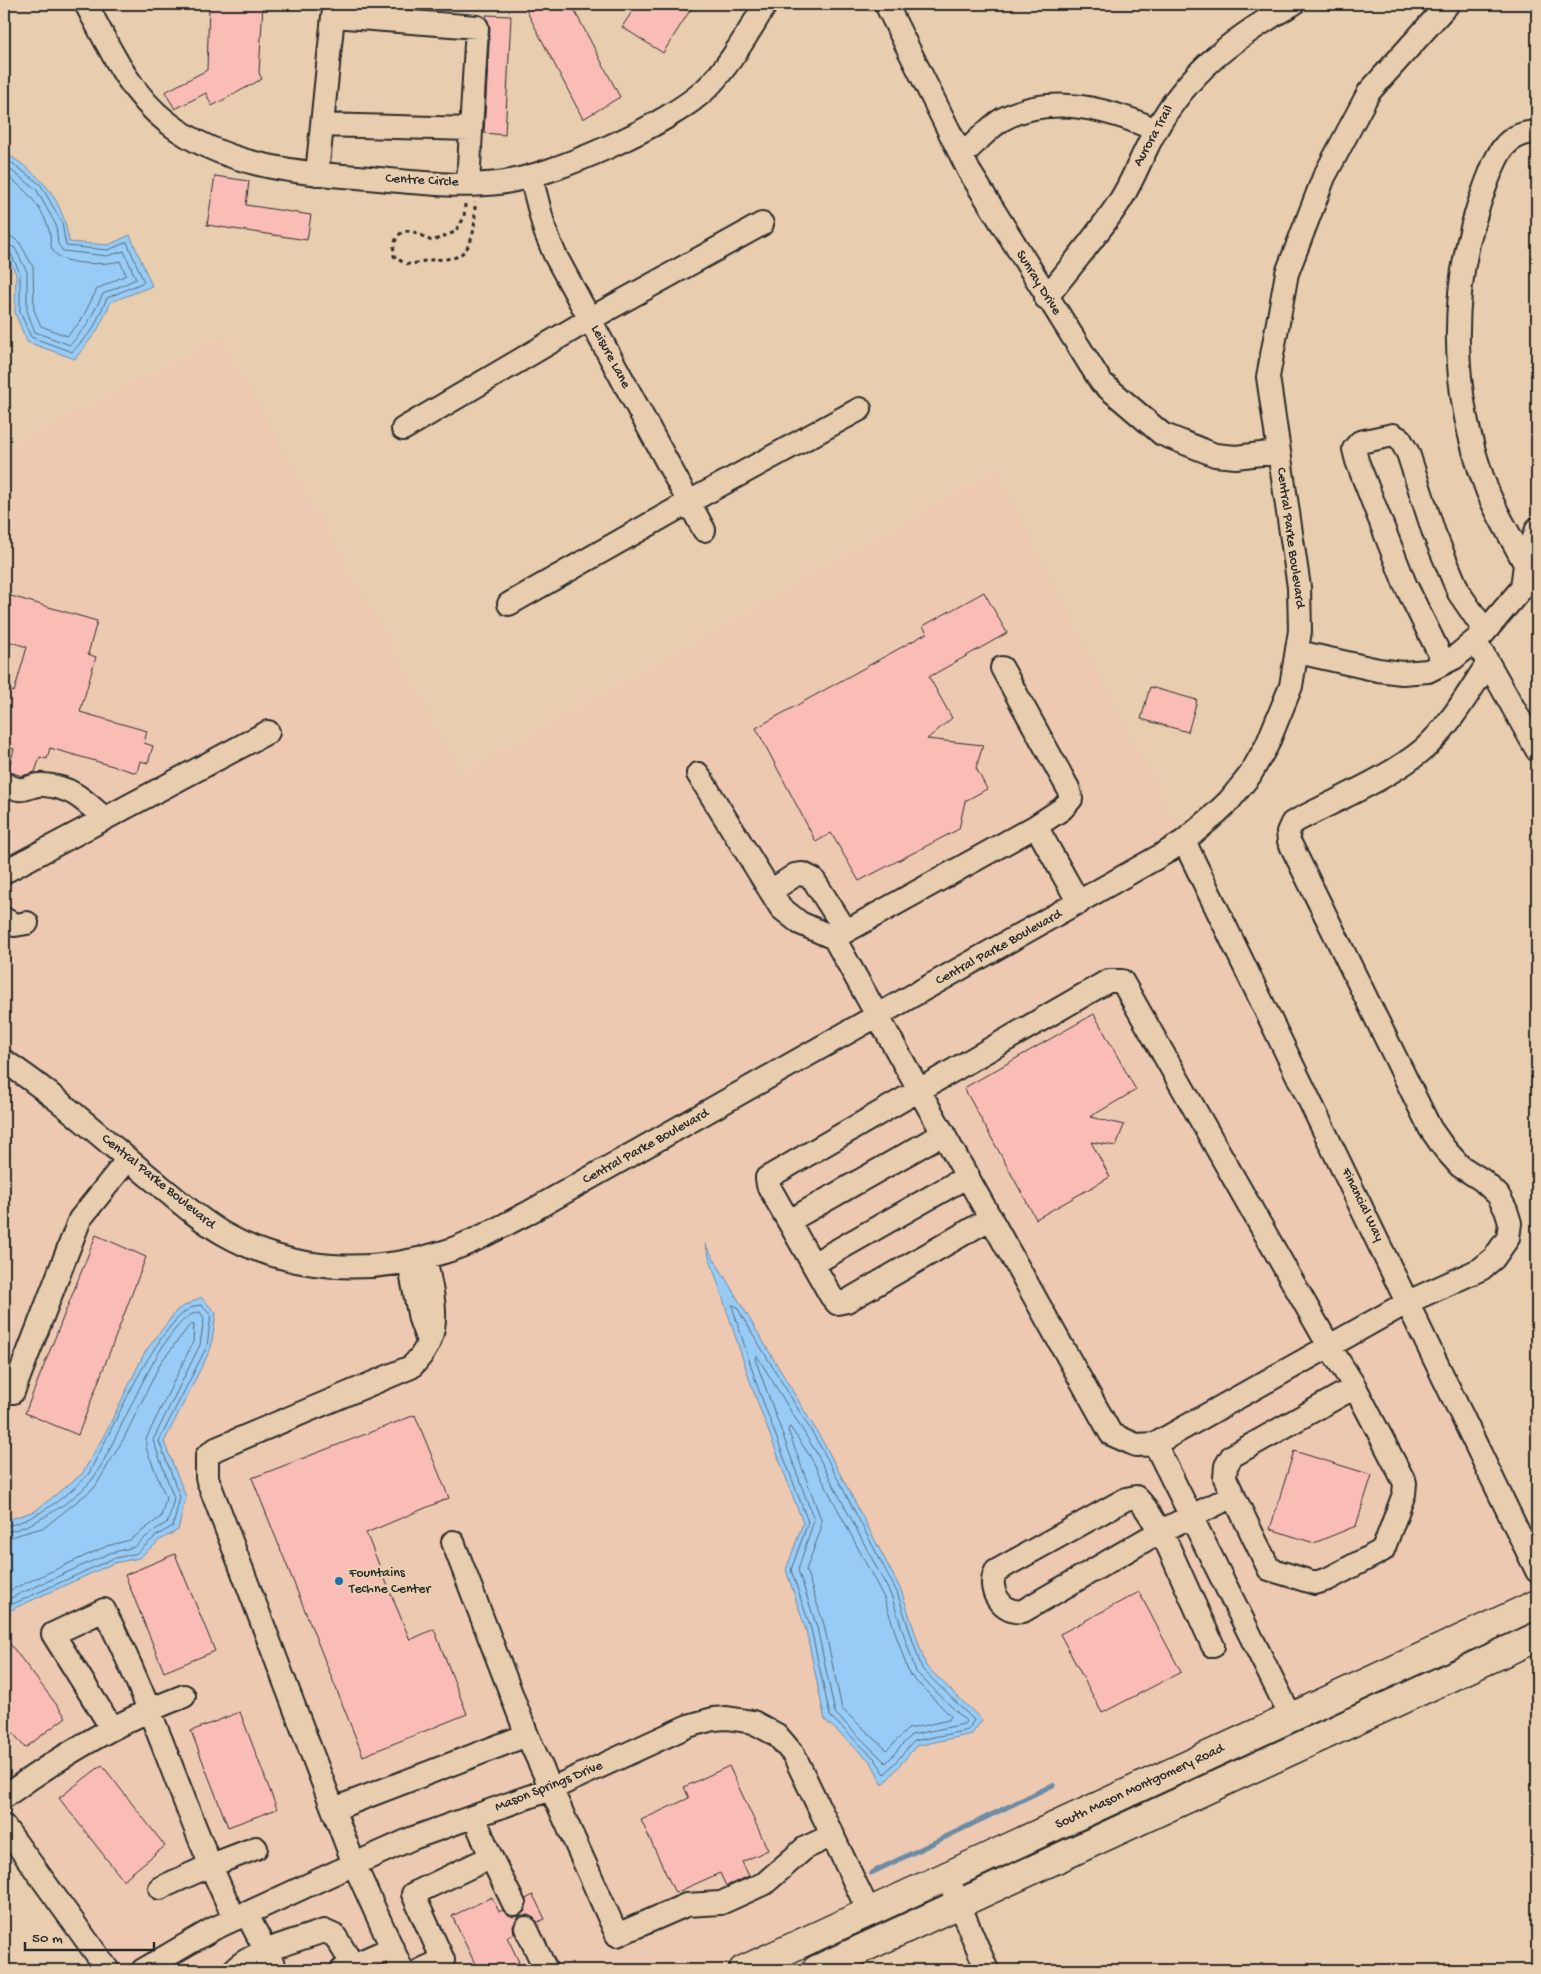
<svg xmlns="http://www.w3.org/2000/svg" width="1541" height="1974" font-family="'Gochi Hand',sans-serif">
<rect width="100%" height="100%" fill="#e8ceaf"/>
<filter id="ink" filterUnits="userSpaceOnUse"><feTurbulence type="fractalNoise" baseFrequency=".02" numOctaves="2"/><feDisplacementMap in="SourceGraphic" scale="10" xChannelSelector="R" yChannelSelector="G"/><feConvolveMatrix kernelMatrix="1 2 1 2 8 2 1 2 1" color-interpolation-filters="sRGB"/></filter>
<g filter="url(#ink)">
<path fill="#edc9b1" d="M220,336L461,773L996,470L1184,841L1537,1571V1604L743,1970H108L4,1826V449Z"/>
<path fill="#98ccf6" stroke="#6c8ca5" d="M4,152C42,176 62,196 69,242L108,245L130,235L152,286L111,302L97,331L75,359L27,342L15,313L16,274L4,250Z
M705,1244L826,1447L901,1590L926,1666L982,1720L972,1734L916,1746L883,1785L871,1762L825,1720L806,1630L786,1570L803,1523L753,1390Z
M201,1297L216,1313L211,1348L164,1442L186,1497L178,1530L160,1540L139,1558L114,1563L4,1613V1521L35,1511L82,1474L107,1430L145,1352L177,1310Z"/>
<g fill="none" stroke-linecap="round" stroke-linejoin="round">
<path stroke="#576b7c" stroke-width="1" d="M4,157L41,185L62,223L66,246L108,250L127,242L144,282L107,298L93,329L72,352L31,337L20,312V273L10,252L4,250
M4,165L36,189L56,225L58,244L63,251L107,256L124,251L136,279L103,294L87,325L70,345L35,332L27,311V272L15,248L4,243
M4,174C23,186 43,207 49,230C51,237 49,245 54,252C63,266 106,265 120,261L126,275L97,289L81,321L67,336L41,326L34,310L33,267L20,243L12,237L4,236
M732,1305L736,1306L822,1449L897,1592L922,1669L974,1720L968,1730L914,1741L885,1774L874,1758L830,1716L811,1629L791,1570L808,1522L758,1388Z
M757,1356L816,1452L891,1595L916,1672L966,1721L964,1724L911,1735L886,1763L835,1713L817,1627L798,1570L814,1520L755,1359Z
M790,1427L810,1456L884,1598L909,1674L951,1716L949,1720L908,1729L887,1750L842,1709L824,1625L806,1570L821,1529V1519L788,1430Z
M4,1526C31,1523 65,1498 85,1478C90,1473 93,1465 96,1459C114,1427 164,1306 201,1305L211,1315L207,1346L159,1441L180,1497L173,1526L156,1536L137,1553L112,1559L4,1608
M4,1532C28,1531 75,1500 91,1481C115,1452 163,1313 200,1312L204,1318L200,1345L153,1440L174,1498L168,1522L153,1531L134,1547L110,1553L4,1601
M4,1539L45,1527L95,1487L124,1438L161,1362L190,1325L194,1324L193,1342L146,1439V1448L166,1498L161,1517L130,1540L107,1546L4,1593"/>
<path stroke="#6c8ca5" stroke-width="5" d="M871,1873L1053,1785"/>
</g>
<path fill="#f9bdb6" stroke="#2b2b2b" d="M209,4H263L259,73L262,79L212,106L206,93L175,109L165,92L207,70Z
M523,4H571L620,97L583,119Z
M637,4H694L663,53L622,27Z
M486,15L511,16L505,135L484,133L490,28Z
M215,176L249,181L246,205L311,215L307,240L207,225Z
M984,592L1007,633L929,677L952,718L927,739L983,745L976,768L987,789L965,801L959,829L859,881L831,833L816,842L756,728L927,633L923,626Z
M4,594L97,621L88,654L96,657L80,712L147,731L144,743L153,746L148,763L140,761L137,773L50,748L47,759L40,757L35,772L22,776L8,771L14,749L6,747L9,736L4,734V688L14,692L27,647L4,640Z
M1150,687L1197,700L1188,732L1141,719Z
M1094,1014L1136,1090L1090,1117L1124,1125L1116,1146L1091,1142L1110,1177L1036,1219L964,1088Z
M96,1235L146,1257L78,1435L25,1413Z
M415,1415L449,1498L366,1533L410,1640L434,1629L467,1714L363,1756L252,1478Z
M1294,1451L1372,1475L1356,1526L1314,1543L1270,1529Z
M175,1554L215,1651L164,1672L125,1575Z
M1139,1592L1181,1672L1102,1713L1060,1634Z
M4,1636L66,1717L25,1748L4,1721Z
M240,1712L277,1809L228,1827L191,1731Z
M102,1765L165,1846L123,1880L59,1798Z
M729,1766L768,1850L742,1862L749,1876L726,1886L720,1873L675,1893L641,1820L689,1798L684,1787Z
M533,1895L545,1919L538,1922L528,1915L520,1916L513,1926L514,1934L507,1937L519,1962L501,1970H478L452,1916L492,1897L499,1912L502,1910L513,1917L519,1916L525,1911L526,1899Z"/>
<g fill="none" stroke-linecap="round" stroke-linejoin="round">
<defs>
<path id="minor" d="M86,4C108,45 129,93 167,122C220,164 292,173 358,177C404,181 453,188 498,183C551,177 669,125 707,88C731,64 748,32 766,4
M886,4L969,171L1101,382L1162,434L1215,455L1236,457L1278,452
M322,125L471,129
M962,155C975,144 988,128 1003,119C1051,93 1109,109 1156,130
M317,174L333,16L477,27L468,183
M531,177L545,231L555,255L704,530
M1046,298C1070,267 1096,237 1118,204C1133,182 1142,154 1156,130C1189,71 1235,37 1293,4
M403,429L590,319L762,224
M1525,564C1513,540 1497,515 1487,490C1449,391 1448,286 1485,187C1496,159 1502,133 1537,132
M509,604L689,502L860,409
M1298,652L1378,670L1402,673L1428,671L1454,658L1483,634L1522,588L1525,564L1537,529
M1482,652L1537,750
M1444,663L1405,584L1357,461L1354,449L1360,442L1393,435L1400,439L1408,453L1434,533L1459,593L1485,631
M1002,668L1068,788L1071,799L1062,809L1036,826
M698,774L781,908L800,923L834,938
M4,783C27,797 27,783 44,785C72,787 85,801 104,818
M1184,841L1537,1571
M4,872L268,732
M771,891L795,875L803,874L813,879L846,931
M1079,903L1036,826L834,938L1111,1434L1136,1445L1155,1444L1408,1302L1481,1269L1494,1258L1508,1238L1510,1223L1506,1210L1498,1195L1482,1180L1460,1166L1444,1148L1430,1128L1289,841L1288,832L1292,823C1333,801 1390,778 1425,748C1451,724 1469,692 1488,663
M4,919L15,925L27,923
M4,1061C56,1095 103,1139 152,1179C175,1198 198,1219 224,1234C291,1272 372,1275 444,1252C473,1243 500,1227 526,1214L1165,853L1184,841L1210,819L1229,801L1250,775L1267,745L1291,686L1300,631L1299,587L1268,377L1287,273L1324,177L1369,92L1448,4
M991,1218L847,1301L837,1303L831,1296L768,1185L767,1178L1108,981H1122L1329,1346L1355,1387L1405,1483L1404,1494L1383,1550L1328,1579L1315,1583L1269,1569L1225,1478L1226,1466L1232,1456L1355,1387
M789,1221L944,1133
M409,1262L420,1319L428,1341
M813,1264L968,1176
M4,1390L13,1392L80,1219L128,1159
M1155,1444L1291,1717
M453,1542L527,1735
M1213,1646L1168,1546C1158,1530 1150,1510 1136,1497L1126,1499L996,1571C986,1589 1002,1615 1023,1611L1159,1532L1233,1496
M111,1727L53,1634L104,1610C155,1709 186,1818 235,1919
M4,1797C60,1756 118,1721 184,1696
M334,1809L527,1735L617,1935L686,1905L721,1903L765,1883L805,1848L833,1835
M4,1826L108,1970
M491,1857L514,1904
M947,1876L987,1970
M160,1888L209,1866L256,1848
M246,1913L276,1970
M526,1928L545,1968L544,1970
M143,1970L213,1929L330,1875L413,1838L551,1789L688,1726L713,1719L727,1718L753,1722L777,1735L794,1755L869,1912
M234,1970C250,1952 301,1939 324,1931L335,1936L353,1965
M342,1970L392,1948
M402,1970L354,1864L207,1478V1456L216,1449L411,1367C446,1334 433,1299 425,1258
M421,1970L443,1960L413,1894L491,1857L474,1817"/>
<path id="major" d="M743,1970L1537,1604
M816,1970L1537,1637"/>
</defs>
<use href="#minor" stroke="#2b2b2b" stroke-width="26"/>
<use href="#major" stroke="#2b2b2b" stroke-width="31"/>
<path stroke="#2b2b2b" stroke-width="3" stroke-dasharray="4 4" stroke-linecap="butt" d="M465,204L464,218L455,232L432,241C426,239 419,233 413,232C397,227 392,245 394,256C410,269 412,263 429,260C437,259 448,260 456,257C476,248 475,220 475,202"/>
<use href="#minor" stroke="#e8ceaf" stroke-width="22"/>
<use href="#major" stroke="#e8ceaf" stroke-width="28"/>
</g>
</g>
<circle fill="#1f6fb2" stroke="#e8ceaf" stroke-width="2" cx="339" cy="1581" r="5"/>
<g text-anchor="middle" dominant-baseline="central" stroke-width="5" stroke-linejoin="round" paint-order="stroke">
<g font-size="14" fill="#2b2b2b" stroke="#e8ceaf">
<text transform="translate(1154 136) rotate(-61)">Aurora Trail</text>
<text transform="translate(422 181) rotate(3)">Centre Circle</text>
<text transform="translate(1038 283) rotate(58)">Sunray Drive</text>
<text transform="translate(610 357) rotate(62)">Leisure Lane</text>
<text transform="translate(1290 538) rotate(82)">Central Parke Boulevard</text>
<text transform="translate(999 948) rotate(-29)">Central Parke Boulevard</text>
<text transform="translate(646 1147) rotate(-29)">Central Parke Boulevard</text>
<text transform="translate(158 1182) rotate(39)">Central Parke Boulevard</text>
<text transform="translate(1362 1205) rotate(64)">Financial Way</text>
<text transform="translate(549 1787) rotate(-22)">Mason Springs Drive</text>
<text transform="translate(1140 1787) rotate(-25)">South Mason Montgomery Road</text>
</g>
<g font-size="14" fill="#2b2b2b" stroke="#e8ceaf" text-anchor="start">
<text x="349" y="1573">Fountains<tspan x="349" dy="16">Techne Center</tspan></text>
</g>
</g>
<rect width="1541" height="1974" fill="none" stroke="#e8ceaf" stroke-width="20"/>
<rect x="10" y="10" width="1521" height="1954" fill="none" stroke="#2b2b2b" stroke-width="2" filter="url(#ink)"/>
<path d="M25 1942v8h129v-8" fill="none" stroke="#2b2b2b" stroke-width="2.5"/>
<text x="32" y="1942" font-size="15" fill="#2b2b2b" stroke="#e8ceaf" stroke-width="4" paint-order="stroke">50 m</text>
</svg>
